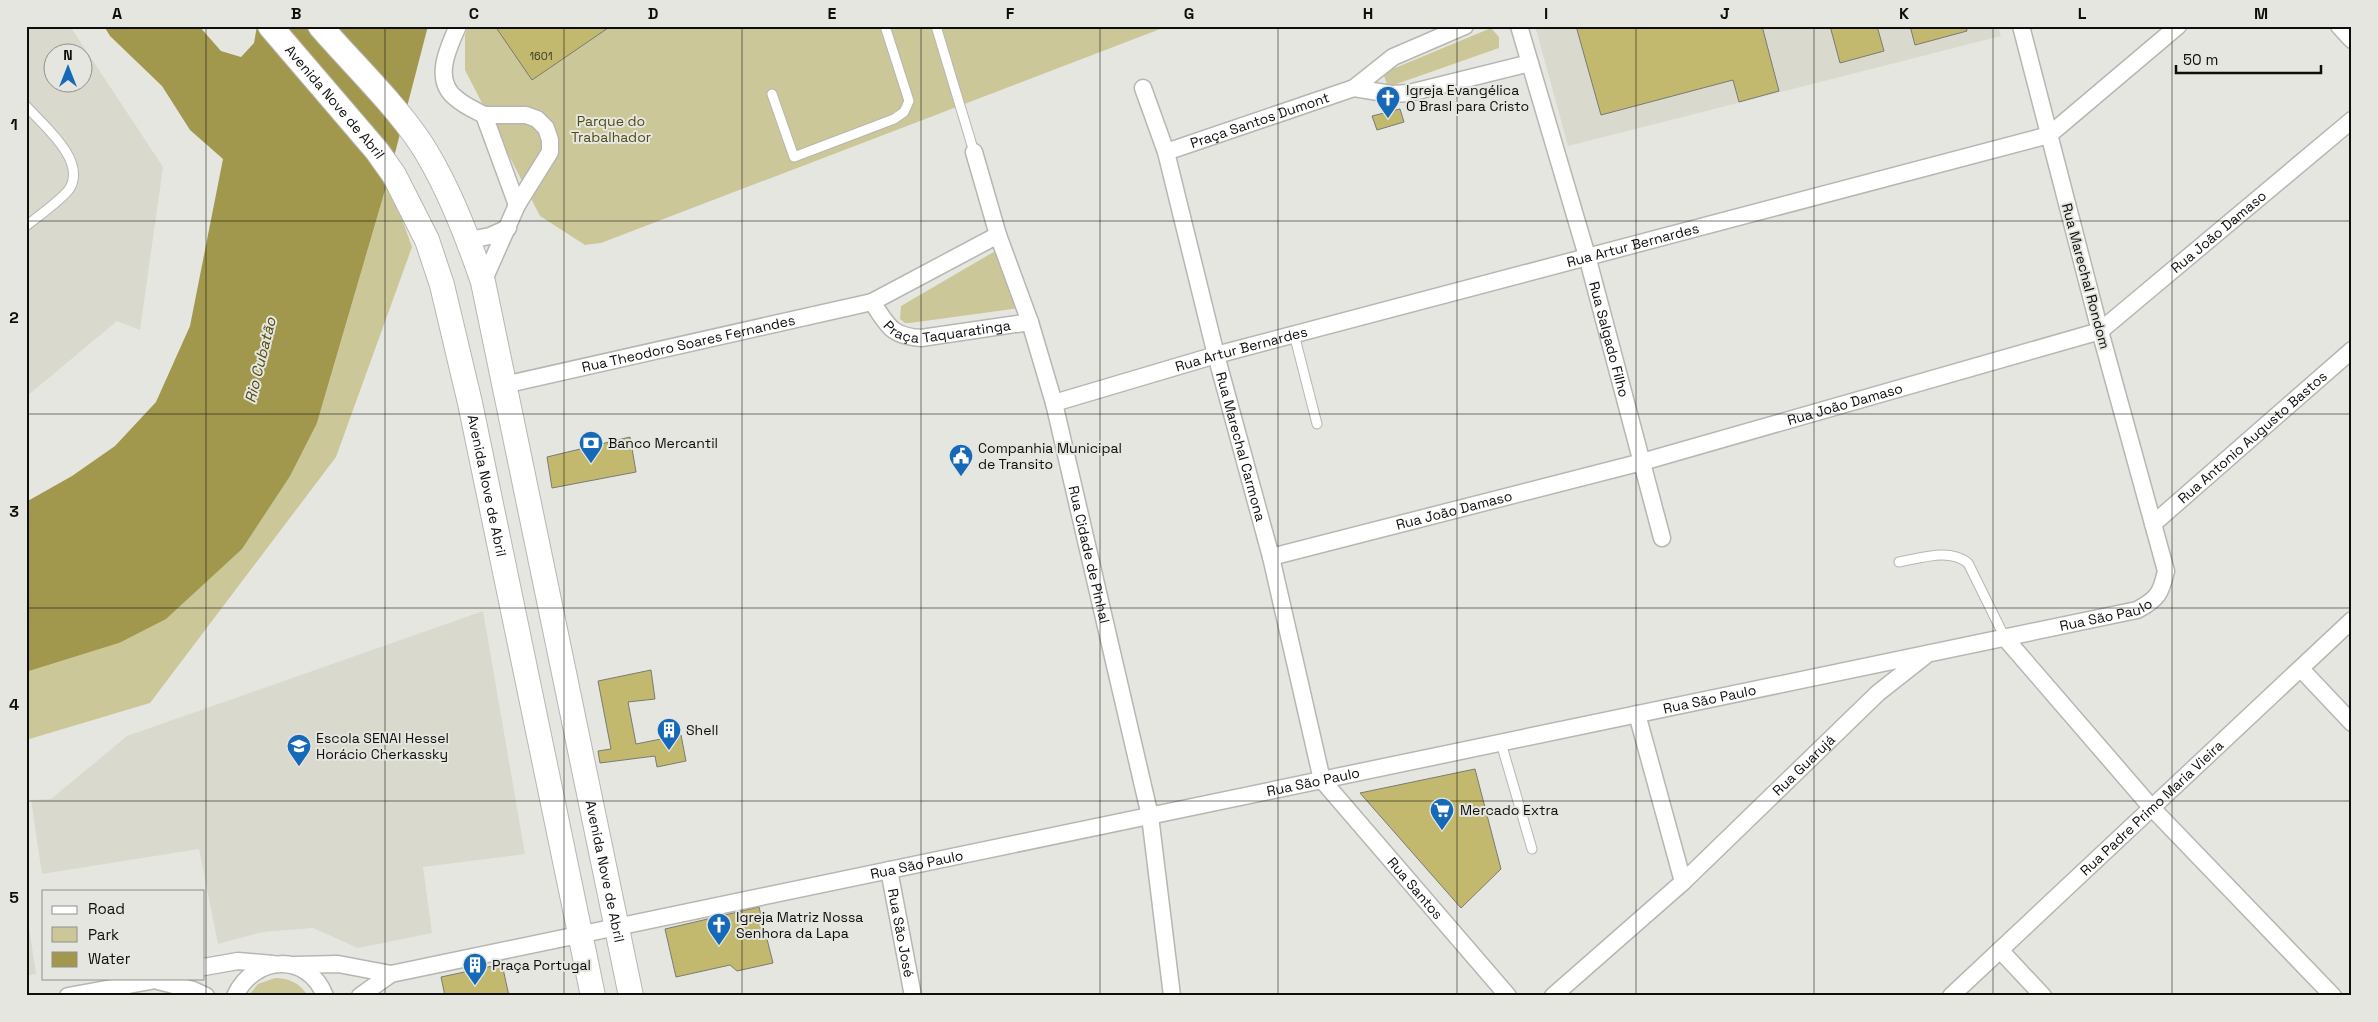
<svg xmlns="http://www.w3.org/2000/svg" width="2378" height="1022" font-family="'Space Grotesk',sans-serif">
<rect width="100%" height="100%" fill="#e6e6e1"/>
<path fill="#dad9ce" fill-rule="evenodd" d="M26,26H70L163,167L140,330L117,321L26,397ZM52,52H82V82H52Z
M1535,26H1998L2001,36L1568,146Z
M483,611L525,854L423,867L432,933L358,948L313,928L262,932L218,944L199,849L42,874L31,800L51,799L127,736Z
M26,908L36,974L26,976Z"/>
<path fill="#ccc798" d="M468,26H1168L601,243L585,245L540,216L465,70V35Z
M1491,28L1499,37V48L1388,87L1383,73Z
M388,180L412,247L336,457L150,703L26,740V672L119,643L317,423Z
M997,250L1019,308L910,323H905L900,319L901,306Z
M275,978C289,978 300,983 308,996H248L258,984Z"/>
<path fill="#a1984d" d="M104,26H199L221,51L241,57L254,43L257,26H428L388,180L317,423L290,476L242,549L166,619L119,643L26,672V502L72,476L115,446L156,402L190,326L223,159L190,130L162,86L110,36Z"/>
<path fill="#c2b96e" stroke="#7a7a76" d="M495,26H611L532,80Z
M1576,26H1762L1779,91L1739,102L1733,80L1601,115Z
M1830,26H1877L1884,51L1840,63Z
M1910,26H1966L1967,31L1915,45Z
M1400,109L1404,122L1377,130L1372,116Z
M630,437L636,472L552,488L547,457Z
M651,670L655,699L628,702L636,744L681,735L686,761L657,767L655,756L600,763L598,751L611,749L598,681Z
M1475,769L1501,869L1461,908L1360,793Z
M759,907L773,963L737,971L730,965L676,977L665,929Z
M502,964L509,996H445L441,977Z"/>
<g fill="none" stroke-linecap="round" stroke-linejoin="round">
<defs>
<path id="lane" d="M936,26L974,152
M772,94L794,157L894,119L904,112L909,101L885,26
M26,106C44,126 86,160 70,188C64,198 36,218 26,226
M1294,334L1317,424
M1899,562C1922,558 1949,548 1968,563L2005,638
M1501,743L1532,849"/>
<g id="street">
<path d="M458,26C448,48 432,81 457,99C465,106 475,110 484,115L517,205"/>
<path id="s1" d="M1519,26L1587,256L1662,538"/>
<path d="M2339,26L2352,40"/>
<path id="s2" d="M1143,88L1166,152L1216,355L1271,557L1322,780L1508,996"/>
<path d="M1354,88L1391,94L1409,93L1530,63"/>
<path id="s3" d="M974,152L998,235L1030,322L1054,403L1150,816L1172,996"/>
<path id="s4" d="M1166,152L1354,88L1393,57L1465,26"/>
<path d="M469,240L490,236L508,228"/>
<path d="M483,282L517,205L550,152V140L546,128L537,119L526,115H484"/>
<path id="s5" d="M872,302C888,325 890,336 921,338L1030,322"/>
<path id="s6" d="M504,385L872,302L998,235"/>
<path id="s7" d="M1054,403L1216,355L2049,135L2178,26"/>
<path id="s8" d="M2153,524L2352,350"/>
<path id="s9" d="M1271,557L1642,462L2100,331L2352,120"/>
<path d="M2005,638L2151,807L2333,996"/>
<path d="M2301,669L2352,723"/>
<path d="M1637,714L1683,882"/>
<path id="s10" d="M889,870L913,996"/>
<path d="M2000,950L2043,996"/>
<path d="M295,965L338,964L391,974"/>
<path d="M204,967L238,961L273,964"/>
<path d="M158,981L193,990L206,996"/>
<path d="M68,996L167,978"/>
<path d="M235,996C254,955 308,952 325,996"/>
<path id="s11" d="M360,996L391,974L2137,610C2158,599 2161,593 2166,571L2100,331L2021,26"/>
<path id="s12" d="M1553,996L1683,882L1878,693L1925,656"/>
<path id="s13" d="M1951,996L2352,620"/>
</g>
<g id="secondary">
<path id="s14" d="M270,26L377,151L394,175L427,240L442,285L470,403L593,996"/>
<path id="s15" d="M320,26C353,64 392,101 420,142C447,183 467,235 483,282L631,996"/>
</g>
</defs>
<use href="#lane" stroke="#b7b6b2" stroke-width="11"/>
<use href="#street" stroke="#b7b6b2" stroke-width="19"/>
<use href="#secondary" stroke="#b7b6b2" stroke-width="26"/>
<use href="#lane" stroke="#fff" stroke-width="9"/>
<use href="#street" stroke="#fff" stroke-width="16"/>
<use href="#secondary" stroke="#fff" stroke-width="24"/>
</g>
<path fill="none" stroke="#0e0e0d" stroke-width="1" stroke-opacity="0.55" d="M206,26V996M385,26V996M564,26V996M742,26V996M921,26V996M1100,26V996M1278,26V996M1457,26V996M1636,26V996M1814,26V996M1993,26V996M2172,26V996M26,221H2352M26,414H2352M26,608H2352M26,801H2352"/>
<defs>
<symbol id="church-pin" viewBox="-11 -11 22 30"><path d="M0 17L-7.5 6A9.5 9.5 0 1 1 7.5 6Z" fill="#1569b7" stroke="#e6e6e1"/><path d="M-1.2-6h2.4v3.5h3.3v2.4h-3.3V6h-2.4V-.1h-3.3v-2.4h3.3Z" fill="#fff"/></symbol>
<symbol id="bank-pin" viewBox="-11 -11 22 30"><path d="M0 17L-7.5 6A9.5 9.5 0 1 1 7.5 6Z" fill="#1569b7" stroke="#e6e6e1"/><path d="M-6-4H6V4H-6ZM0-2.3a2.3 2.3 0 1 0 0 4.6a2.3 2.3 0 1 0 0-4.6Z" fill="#fff"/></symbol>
<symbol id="civic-pin" viewBox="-11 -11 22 30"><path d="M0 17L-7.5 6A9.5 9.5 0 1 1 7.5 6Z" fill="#1569b7" stroke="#e6e6e1"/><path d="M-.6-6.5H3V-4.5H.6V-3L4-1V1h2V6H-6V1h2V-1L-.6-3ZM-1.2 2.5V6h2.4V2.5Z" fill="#fff"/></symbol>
<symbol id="building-pin" viewBox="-11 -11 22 30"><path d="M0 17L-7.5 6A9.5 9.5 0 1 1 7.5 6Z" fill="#1569b7" stroke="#e6e6e1"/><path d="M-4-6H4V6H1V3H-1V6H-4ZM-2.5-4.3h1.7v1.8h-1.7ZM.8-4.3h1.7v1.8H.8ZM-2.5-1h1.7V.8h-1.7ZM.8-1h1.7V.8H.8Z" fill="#fff"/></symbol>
<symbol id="university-pin" viewBox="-11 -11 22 30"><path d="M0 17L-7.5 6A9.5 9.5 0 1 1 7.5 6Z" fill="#1569b7" stroke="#e6e6e1"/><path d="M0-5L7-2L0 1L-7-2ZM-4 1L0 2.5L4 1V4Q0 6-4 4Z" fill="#fff"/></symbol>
<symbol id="supermarket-pin" viewBox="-11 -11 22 30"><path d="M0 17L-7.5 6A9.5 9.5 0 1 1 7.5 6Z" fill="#1569b7" stroke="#e6e6e1"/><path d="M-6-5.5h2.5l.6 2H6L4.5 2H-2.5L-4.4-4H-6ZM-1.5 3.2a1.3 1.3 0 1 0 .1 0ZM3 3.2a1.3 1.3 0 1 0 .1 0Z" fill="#fff"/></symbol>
</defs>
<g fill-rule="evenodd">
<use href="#church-pin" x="1374" y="84" width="28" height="38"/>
<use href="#bank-pin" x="577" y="429" width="28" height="38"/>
<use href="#civic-pin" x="947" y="442" width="28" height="38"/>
<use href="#building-pin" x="655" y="716" width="28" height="38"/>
<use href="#university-pin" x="285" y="732" width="28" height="38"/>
<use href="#supermarket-pin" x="1428" y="796" width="28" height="38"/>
<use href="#church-pin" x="705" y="911" width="28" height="38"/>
<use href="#building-pin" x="461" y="951" width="28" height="38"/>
</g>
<g text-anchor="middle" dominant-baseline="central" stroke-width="4" stroke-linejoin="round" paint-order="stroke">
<g font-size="11" fill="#3b3925">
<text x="541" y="56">1601</text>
</g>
<g font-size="14" fill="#0e0e0d" stroke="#e6e6e1" text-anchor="start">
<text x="1406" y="90">Igreja Evangélica<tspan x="1406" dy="16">O Brasl para Cristo</tspan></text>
<text x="608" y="443">Banco Mercantil</text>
<text x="978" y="448">Companhia Municipal<tspan x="978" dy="16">de Transito</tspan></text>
<text x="686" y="730">Shell</text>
<text x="316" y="738">Escola SENAI Hessel<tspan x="316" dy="16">Horácio Cherkassky</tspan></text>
<text x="1460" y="810">Mercado Extra</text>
<text x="736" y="917">Igreja Matriz Nossa<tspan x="736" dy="16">Senhora da Lapa</tspan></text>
<text x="492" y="965">Praça Portugal</text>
</g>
<g font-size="14" fill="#0e0e0d" stroke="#e6e6e1">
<text stroke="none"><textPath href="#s14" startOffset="100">Avenida Nove de Abril</textPath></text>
<text stroke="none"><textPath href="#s4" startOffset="99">Praça Santos Dumont</textPath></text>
<text stroke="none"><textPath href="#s9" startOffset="1014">Rua João Damaso</textPath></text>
<text stroke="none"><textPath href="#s7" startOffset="600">Rua Artur Bernardes</textPath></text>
<text transform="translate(2086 276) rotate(75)">Rua Marechal Rondom</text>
<text stroke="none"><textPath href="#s5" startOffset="90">Praça Taquaratinga</textPath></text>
<text stroke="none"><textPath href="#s1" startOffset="326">Rua Salgado Filho</textPath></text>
<text stroke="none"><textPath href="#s6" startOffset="189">Rua Theodoro Soares Fernandes</textPath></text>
<text stroke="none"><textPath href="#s7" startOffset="195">Rua Artur Bernardes</textPath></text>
<text stroke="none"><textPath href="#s9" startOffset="594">Rua João Damaso</textPath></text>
<text stroke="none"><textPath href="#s8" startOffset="132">Rua Antonio Augusto Bastos</textPath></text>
<text stroke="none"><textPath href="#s2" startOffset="372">Rua Marechal Carmona</textPath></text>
<text stroke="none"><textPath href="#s14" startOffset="520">Avenida Nove de Abril</textPath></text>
<text stroke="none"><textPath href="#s9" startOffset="189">Rua João Damaso</textPath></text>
<text stroke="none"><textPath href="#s3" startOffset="419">Rua Cidade de Pinhal</textPath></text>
<text stroke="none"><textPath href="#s11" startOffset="1790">Rua São Paulo</textPath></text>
<text stroke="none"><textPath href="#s11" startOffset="1385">Rua São Paulo</textPath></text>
<text stroke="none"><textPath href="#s12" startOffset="341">Rua Guarujá</textPath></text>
<text stroke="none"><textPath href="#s11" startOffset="980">Rua São Paulo</textPath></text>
<text stroke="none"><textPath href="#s13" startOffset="275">Rua Padre Primo Maria Vieira</textPath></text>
<text stroke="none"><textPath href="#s11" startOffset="575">Rua São Paulo</textPath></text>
<text stroke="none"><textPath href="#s15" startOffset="909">Avenida Nove de Abril</textPath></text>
<text stroke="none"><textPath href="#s2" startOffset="858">Rua Santos</textPath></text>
<text stroke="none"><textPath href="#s10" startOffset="64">Rua São José</textPath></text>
</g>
<g font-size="14" fill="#534c12" stroke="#e6e6e1">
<text x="611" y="121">Parque do<tspan x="611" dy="16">Trabalhador</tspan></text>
</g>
<g font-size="15" font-style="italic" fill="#51490f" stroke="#e6e6e1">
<text transform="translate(260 360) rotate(-76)">Rio Cubatão</text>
</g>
</g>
<rect width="2378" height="1022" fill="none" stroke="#e6e6e1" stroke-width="55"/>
<rect x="42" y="890" width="162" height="90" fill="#e6e6e1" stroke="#90908c"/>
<rect x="52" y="906" width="25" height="8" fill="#ffffff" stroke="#90908c"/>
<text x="88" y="914" font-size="15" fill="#0e0e0d">Road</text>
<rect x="52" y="927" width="25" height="15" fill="#ccc798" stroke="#90908c"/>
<text x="88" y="940" font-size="15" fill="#0e0e0d">Park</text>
<rect x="52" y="952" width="25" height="15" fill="#a1984d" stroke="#90908c"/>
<text x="88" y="964" font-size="15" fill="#0e0e0d">Water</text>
<g transform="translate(68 68)"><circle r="24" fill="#e6e6e1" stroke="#90908c"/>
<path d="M0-4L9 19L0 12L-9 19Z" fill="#1569b7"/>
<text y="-8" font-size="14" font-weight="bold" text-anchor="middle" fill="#0e0e0d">N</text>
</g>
<path d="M2176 65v8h145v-8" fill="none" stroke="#0e0e0d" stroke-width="2.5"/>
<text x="2183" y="65" font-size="15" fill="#0e0e0d" stroke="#e6e6e1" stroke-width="4" paint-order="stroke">50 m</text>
<rect x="28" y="28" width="2322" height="966" fill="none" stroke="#0e0e0d" stroke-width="2"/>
<g font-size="16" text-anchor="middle" font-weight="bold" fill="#0e0e0d">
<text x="117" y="19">A</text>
<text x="296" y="19">B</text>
<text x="474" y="19">C</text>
<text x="653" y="19">D</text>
<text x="832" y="19">E</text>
<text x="1010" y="19">F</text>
<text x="1189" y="19">G</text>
<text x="1368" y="19">H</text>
<text x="1546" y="19">I</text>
<text x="1725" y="19">J</text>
<text x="1904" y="19">K</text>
<text x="2082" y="19">L</text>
<text x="2261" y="19">M</text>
<text x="14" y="130">1</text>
<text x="14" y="323">2</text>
<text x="14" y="517">3</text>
<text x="14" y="710">4</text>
<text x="14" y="903">5</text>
</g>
</svg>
